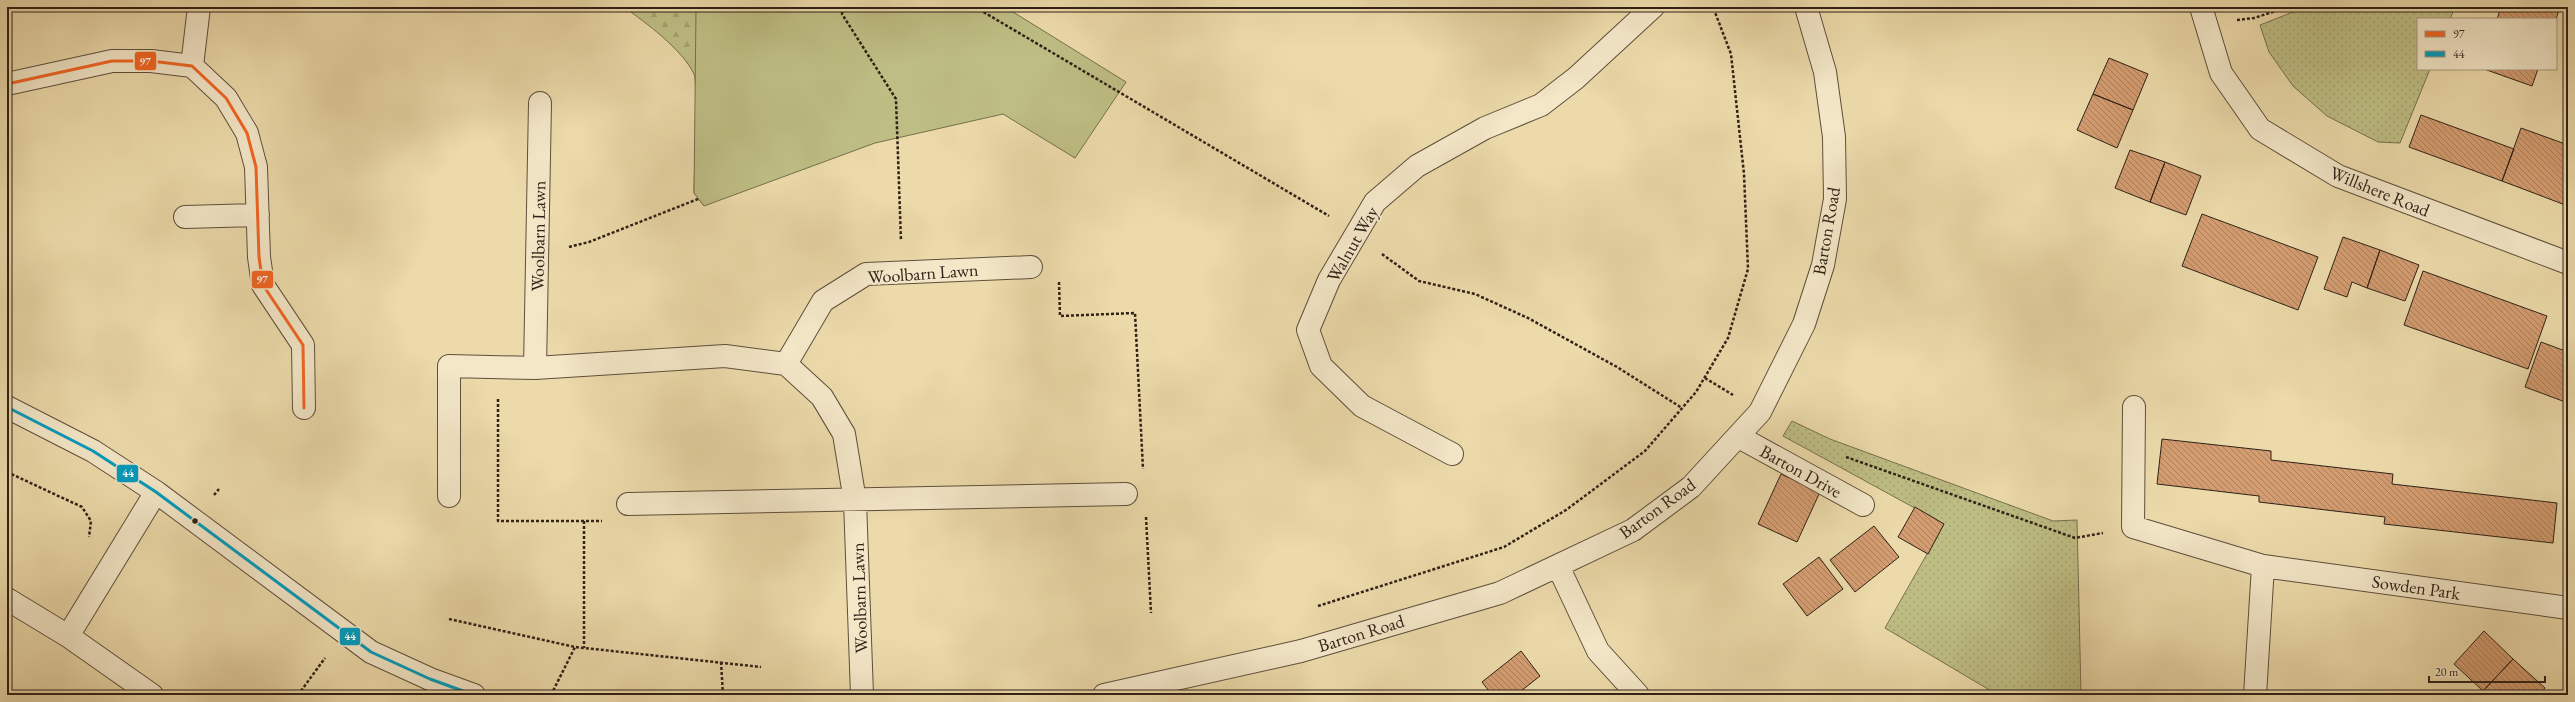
<svg xmlns="http://www.w3.org/2000/svg" width="2575" height="702" font-family="'EB Garamond',serif">
<defs>
<pattern id="grass-dots" width="8" height="8" patternUnits="userSpaceOnUse"><rect width="8" height="8" fill="#bebe84"/><path d="M2 2h.1M6 6h.1" fill="none" stroke="#a4a371" stroke-width="1.8" stroke-linecap="round"/></pattern>
<pattern id="forest-firs" width="22" height="20" patternUnits="userSpaceOnUse"><rect width="22" height="20" fill="#bebe84"/><path d="M5 1l3.5 6h-7zM16 11l3.5 6h-7z" fill="#a4a371"/></pattern>
<pattern id="building-back-hatch" width="6" height="6" patternUnits="userSpaceOnUse"><rect width="6" height="6" fill="#d49d71"/><path d="M-1 5l2 2M0 0l6 6M5-1l2 2" fill="none" stroke="#ac805c"/></pattern>
</defs>
<rect width="100%" height="100%" fill="#ecdaaa"/>
<filter id="stains"><feTurbulence type="fractalNoise" baseFrequency=".005" numOctaves="4"/><feColorMatrix values="0 0 0 0 .2 0 0 0 0 .09 0 0 0 0 .02 0 0 0 .5 -.17"/></filter>
<radialGradient id="worn" r=".72"><stop offset=".6" stop-color="#630" stop-opacity="0"/><stop offset="1" stop-color="#630" stop-opacity=".3"/></radialGradient>
<path fill="url(#grass-dots)" stroke="#76704e" d="M2300,7H2455L2450,19H2418V69H2430L2400,143L2378,142L2327,116L2293,86L2269,52L2260,25L2298,10Z
M1792,421L1830,439L2053,521L2077,520L2081,695H1998L1885,628L1944,524L1783,436Z"/>
<path fill="url(#forest-firs)" stroke="#76704e" d="M624,7H724L704,206L694,193C694,176 698,82 694,74C682,49 646,23 624,7Z"/>
<path fill="#bebe84" stroke="#76704e" d="M679,7H1005L1126,82L1075,158L1003,114L875,143L704,206L694,193L696,9Z"/>
<path fill="url(#building-back-hatch)" stroke="#2f2117" d="M2501,7H2560L2556,19H2497Z
M2109,58L2148,74L2133,110L2093,94Z
M2484,69H2538L2532,86Z
M2093,94L2133,110L2117,148L2077,130Z
M2421,115L2514,149L2502,181L2409,147Z
M2521,128L2568,145V206L2502,181Z
M2130,150L2165,162L2150,202L2115,188Z
M2165,162L2201,176L2186,215L2150,202Z
M2202,214L2318,257L2298,310L2182,266Z
M2343,237L2380,250L2367,288L2352,282L2347,297L2324,289Z
M2380,250L2419,265L2405,301L2367,288Z
M2423,271L2547,316L2528,369L2404,325Z
M2541,342L2568,352V403L2525,387Z
M2162,439L2271,451V460L2393,474L2392,484L2557,503L2553,543L2384,524L2385,517L2259,502V496L2157,484Z
M1781,474L1820,492L1797,542L1758,524Z
M1915,507L1944,524L1928,554L1898,537Z
M1874,526L1899,557L1855,592L1830,560Z
M1819,557L1843,589L1807,616L1783,584Z
M2484,631L2513,659L2483,691L2454,664Z
M1521,651L1540,676L1516,695H1492L1482,682Z
M2513,659L2545,688L2539,695H2487L2483,691Z"/>
<g fill="none" stroke-linecap="round" stroke-linejoin="round">
<defs>
<path id="minor" d="M2201,7L2221,73L2260,129L2338,176L2568,263
M192,66L199,7
M7,84L112,61H151L192,66L226,98L247,133L256,167L259,257L263,285L303,345L304,408
M185,217L258,215
M786,364L823,301L866,274L1031,267
M535,368L540,103
M7,407L93,451L156,492L371,652L430,679L474,695
M2134,407L2133,527L2263,566L2568,608
M1739,437L1863,505
M1452,454L1362,406L1321,366L1308,330L1329,280L1375,202L1417,166L1485,128L1541,105L1576,78L1653,7
M449,496V366L535,368L725,356L786,364L822,397L844,434L855,501L862,695
M628,504L1126,494
M1558,566L1598,651L1638,695
M7,599L68,636L152,695
M68,636L156,492
M1104,695L1301,651L1500,593L1633,530L1691,487L1760,412L1804,324L1823,265L1835,199L1834,137L1825,72L1806,7
M2255,695L2263,566"/>
</defs>
<use href="#minor" stroke="#5e4f3c" stroke-width="24"/>
<path stroke="#2f2117" stroke-width="2.5" stroke-dasharray="3 2" stroke-linecap="butt" d="M843,7L842,14L896,99L901,241
M975,7L1329,216
M2237,20L2254,18L2288,7
M569,247L589,242L698,199
M1382,254L1419,281L1475,294L1528,318L1617,367L1682,408
M1059,282L1060,316L1135,313L1143,469
M1705,378L1733,395
M498,399V521H602
M1846,457L2075,538L2103,533
M7,472L82,507L91,521L89,537
M214,495L219,489
M1146,517L1151,613
M584,521V648
M1318,606L1504,547L1566,510L1645,451L1696,392L1728,338L1748,269L1744,174L1731,54L1713,7
M449,619L575,647L761,667
M721,662L723,695
M298,695L325,658
M551,695L575,647"/>
<use href="#minor" stroke="#f3e7c8" stroke-width="22"/>
<defs>
<path id="bus-1" d="M7,84L112,61H151L192,66L226,98L247,133L256,167L259,257L263,285L303,345L304,408"/>
<path id="bus-2" d="M7,407L93,451L156,492L371,652L430,679L474,695"/>
</defs>
<use href="#bus-1" stroke="#f3e7c8" stroke-width="6"/>
<use href="#bus-2" stroke="#f3e7c8" stroke-width="6"/>
<use href="#bus-1" stroke="#f26522" stroke-width="3"/>
<use href="#bus-2" stroke="#059bbc" stroke-width="3"/>
</g>
<circle fill="#2f2117" stroke="#f3e7c8" stroke-width="1.5" cx="195" cy="521" r="3.5"/>
<g text-anchor="middle" dominant-baseline="central" stroke-width="4" stroke-linejoin="round" paint-order="stroke">
<g font-size="18" fill="#2f2117" stroke="#f3e7c8">
<text transform="translate(2380 191) rotate(22)">Willshere Road</text>
<text transform="translate(1826 231) rotate(-80)">Barton Road</text>
<text transform="translate(538 236) rotate(-89)">Woolbarn Lawn</text>
<text transform="translate(1352 244) rotate(-60)">Walnut Way</text>
<text transform="translate(923 273) rotate(-4)">Woolbarn Lawn</text>
<text transform="translate(1801 471) rotate(29)">Barton Drive</text>
<text transform="translate(1657 508) rotate(-36)">Barton Road</text>
<text transform="translate(2416 587) rotate(8)">Sowden Park</text>
<text transform="translate(859 598) rotate(-92)">Woolbarn Lawn</text>
<text transform="translate(1361 633) rotate(-17)">Barton Road</text>
</g>
</g>
<g stroke="#f3e7c8" stroke-width="1.5">
<rect x="134" y="51" width="23" height="20" rx="4" fill="#f26522"/>
<rect x="251" y="270" width="23" height="19" rx="4" fill="#f26522"/>
<rect x="116" y="464" width="23" height="19" rx="4" fill="#059bbc"/>
<rect x="339" y="627" width="22" height="19" rx="4" fill="#059bbc"/>
</g>
<g font-size="11" text-anchor="middle" font-weight="bold" fill="#fff">
<text x="145" y="65">97</text>
<text x="262" y="283">97</text>
<text x="128" y="477">44</text>
<text x="350" y="640">44</text>
</g>
<rect width="2575" height="702" fill="none" stroke="#ecdaaa" stroke-width="24"/>
<rect x="8" y="8" width="2559" height="686" fill="none" stroke="#2f2117" stroke-width="2"/>
<rect x="12" y="12" width="2551" height="678" fill="none" stroke="#2f2117"/>
<rect x="2417" y="18" width="140" height="52" fill="#f3e7c8" stroke="#a59881"/>
<rect x="2425" y="31" width="20" height="6" fill="#f26522" stroke="#a59881"/>
<text x="2453" y="38" font-size="12" fill="#2f2117">97</text>
<rect x="2425" y="51" width="20" height="6" fill="#059bbc" stroke="#a59881"/>
<text x="2453" y="58" font-size="12" fill="#2f2117">44</text>
<path d="M2429 676v6h116v-6" fill="none" stroke="#2f2117" stroke-width="2"/>
<text x="2435" y="676" font-size="12" fill="#2f2117" stroke="#f3e7c8" stroke-width="3" paint-order="stroke">20 m</text>
<rect width="100%" height="100%" filter="url(#stains)"/>
<rect width="100%" height="100%" fill="url(#worn)"/>
</svg>
